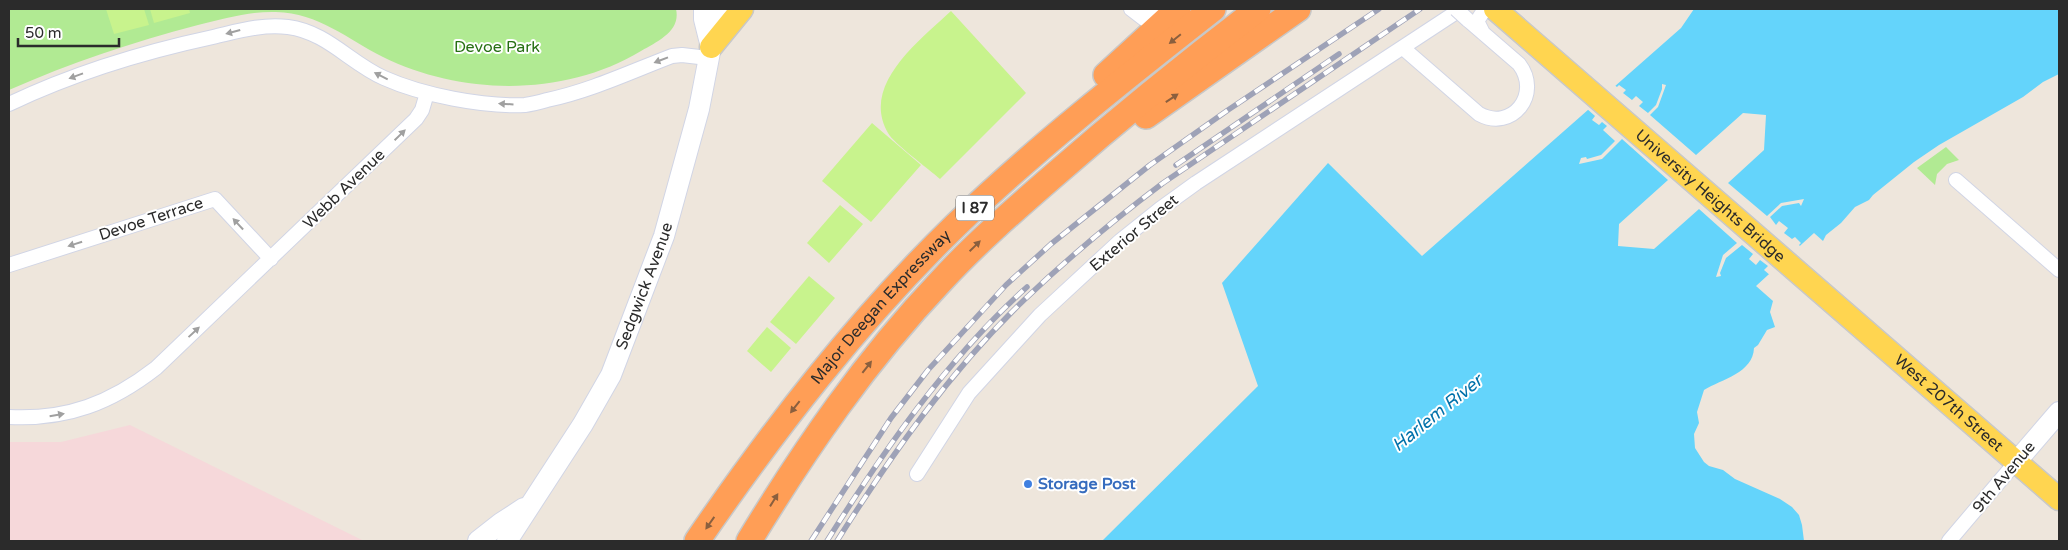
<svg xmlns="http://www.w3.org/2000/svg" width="2068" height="550" font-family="'Varela Round',sans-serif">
<rect width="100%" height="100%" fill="#eee6dc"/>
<path fill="#f6d8da" d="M130,425L364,541H9V442H61Z"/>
<path fill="#b1ea93" d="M9,9H676C681,31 658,41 641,51C565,97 462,96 383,57C347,39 319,13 276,12C251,11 223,19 198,25C133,42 70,63 9,90Z
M1946,147L1959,160L1947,164L1937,174L1935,185L1917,168Z"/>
<path fill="#c8f38d" d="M106,9H144L149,25L114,34Z
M150,9H189L190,13L154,23Z
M951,11L1026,93L940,179C929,169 893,143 888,133C860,85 920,40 951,11Z
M872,123L921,165L871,222L822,181Z
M840,205L863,224L829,263L807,243Z
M809,276L835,298L796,344L770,322Z
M767,327L791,348L771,372L747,351Z"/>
<path fill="#64d4fb" d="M1694,9H2059V74L2043,82L2023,97L1939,145L1914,162L1873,195L1869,200L1855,207L1841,223L1826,235L1823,241L1814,233L1756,286L1773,301L1770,312L1775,327L1767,330L1758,345L1754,348C1753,373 1722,379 1704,390L1697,412L1699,423L1694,434L1695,448L1704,462L1709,466L1723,470L1735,479L1780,499L1792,507L1799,515L1802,525L1804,541H1102L1258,386L1222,283L1328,163L1422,256L1681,28Z"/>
<path fill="#eee6dc" d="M1613,84L1617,87L1619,85L1626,90L1623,93L1632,100L1636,96L1643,102L1639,106L1648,113L1656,105L1662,89V84L1666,85L1658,107L1650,115L1696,155L1743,113L1766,115L1764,150L1728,183L1767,216L1781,203L1804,199L1801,206L1799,203L1782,206L1770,217L1776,225L1779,221L1788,228L1784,233L1792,239L1795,237L1801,243L1799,245L1802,248L1771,276L1764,270L1768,266L1760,260L1756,265L1749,259L1753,254L1742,245L1726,258L1720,273L1721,276L1716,277L1723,255L1737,243L1699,209L1654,249L1618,246L1619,224L1668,180L1622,139L1602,159L1579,164L1581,158L1586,157L1587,159L1601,155L1615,141L1603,130L1607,126L1602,122L1599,125L1592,120L1595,116L1586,108Z"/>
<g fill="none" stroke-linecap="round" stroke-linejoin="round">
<defs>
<path id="street" d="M1131,9L1144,19L1156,9
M1483,33L1477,21L1485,9
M1403,48L1479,114C1512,132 1542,94 1519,64L1468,20
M9,104C74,73 143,52 213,37C239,31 261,24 288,27C327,32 350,63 384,78C422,95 483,107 525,105C532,104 540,102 547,100C590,91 630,72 672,56L682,55L708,58
M1956,180L2059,270
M9,265L215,199L271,259
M9,417C67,420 111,403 156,368L416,119L422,110L427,93
M917,474L969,393L1040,315L1120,241L1160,209L1196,183L1461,9
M1949,541L2016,462"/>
<g id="secondary">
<path d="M704,9V19L711,47"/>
<path d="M2016,462L2059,412"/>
<path d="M478,541L501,523L524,508"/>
<path id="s1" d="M507,541L583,424L611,375L664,236L699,109L711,47L723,19L724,9"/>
</g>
<g id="primary">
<path id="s2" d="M1495,9L2059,499"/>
<path d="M711,47L742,9"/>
</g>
<g id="highway">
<path d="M1106,75L1178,9"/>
<path d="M1146,116L1298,9"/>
<path id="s3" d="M697,541C774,429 858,320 956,225C1036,148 1125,78 1213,9"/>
<path d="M749,541C805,449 866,360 941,281C975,244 1013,211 1051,178C1118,119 1187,63 1258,9"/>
</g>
</defs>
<use href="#street" stroke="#d1d5e5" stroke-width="16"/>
<use href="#secondary" stroke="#d1d5e5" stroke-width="22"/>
<use href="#primary" stroke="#c8c8c8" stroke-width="25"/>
<use href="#highway" stroke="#c8c8c8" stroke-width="28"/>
<use href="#street" stroke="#fff" stroke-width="14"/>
<use href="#secondary" stroke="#fff" stroke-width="20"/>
<use href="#primary" stroke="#ffd550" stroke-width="22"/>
<use href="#highway" stroke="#ff9e56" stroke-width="25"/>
<defs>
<path id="rail" d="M1176,165L1339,54
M811,541L891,418L928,370L1006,285L1051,244L1150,165L1228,110L1379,9
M827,541C884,450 947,359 1027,287
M837,541C891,455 951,370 1024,300C1068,258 1115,219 1163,183L1420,9"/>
</defs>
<use href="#rail" stroke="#9ea2b7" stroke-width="5.5"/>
<use href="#rail" stroke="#fff" stroke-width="4" stroke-dasharray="11" stroke-linecap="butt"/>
<defs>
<path id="street-bridge" d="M1456,9L1468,20"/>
</defs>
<use href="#street-bridge" stroke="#d1d5e5" stroke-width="16" stroke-linecap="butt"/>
<use href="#street-bridge" stroke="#fff" stroke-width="14"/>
</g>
<defs><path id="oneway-solid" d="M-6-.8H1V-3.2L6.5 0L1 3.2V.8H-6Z" transform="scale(1.25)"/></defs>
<g fill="#a0a0a0">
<use href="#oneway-solid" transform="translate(233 32) rotate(165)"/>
<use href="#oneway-solid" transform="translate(661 60) rotate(159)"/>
<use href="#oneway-solid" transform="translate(76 76) rotate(160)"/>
<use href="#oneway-solid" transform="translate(381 76) rotate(-153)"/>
<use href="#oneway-solid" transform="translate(506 104) rotate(-177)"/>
<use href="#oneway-solid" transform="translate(400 135) rotate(-44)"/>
<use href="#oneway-solid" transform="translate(238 224) rotate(-133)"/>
<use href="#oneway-solid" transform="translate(75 244) rotate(162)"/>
<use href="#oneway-solid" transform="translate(194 332) rotate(-43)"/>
<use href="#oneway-solid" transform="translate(57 415) rotate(-10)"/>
</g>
<g fill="#8a5f3e">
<use href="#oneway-solid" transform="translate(1175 39) rotate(141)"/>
<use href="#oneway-solid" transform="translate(1172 98) rotate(-34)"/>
<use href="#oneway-solid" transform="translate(975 246) rotate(-44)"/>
<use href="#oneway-solid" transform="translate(867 367) rotate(-52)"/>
<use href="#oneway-solid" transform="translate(795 407) rotate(128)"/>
<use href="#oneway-solid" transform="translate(774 500) rotate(-58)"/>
<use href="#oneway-solid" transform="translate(710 523) rotate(125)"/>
</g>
<circle fill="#3f7fe0" stroke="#fff" stroke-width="2" cx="1028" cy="484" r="5"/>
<g text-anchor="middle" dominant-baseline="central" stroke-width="4" stroke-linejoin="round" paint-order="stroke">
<rect fill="#fff" stroke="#6b6b6b" stroke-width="1" x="956" y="195.5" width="38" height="25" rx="4"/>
<g font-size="15" font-weight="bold" fill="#2b2b2b">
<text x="975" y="208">I 87</text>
</g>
<g font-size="16" fill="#277013" stroke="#fff">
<text x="497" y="47">Devoe Park</text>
</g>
<g font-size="16" fill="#2b2b2b" stroke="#fff">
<text transform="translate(344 189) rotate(-44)">Webb Avenue</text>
<text stroke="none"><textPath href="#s2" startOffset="285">University Heights Bridge</textPath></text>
<text transform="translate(151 219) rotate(-18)">Devoe Terrace</text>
<text transform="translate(1134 233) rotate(-40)">Exterior Street</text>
<text stroke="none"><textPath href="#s1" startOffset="291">Sedgwick Avenue</textPath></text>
<text stroke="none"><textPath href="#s3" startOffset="298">Major Deegan Expressway</textPath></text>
<text stroke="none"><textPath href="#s2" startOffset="601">West 207th Street</textPath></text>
<text transform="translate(2004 477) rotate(-50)">9th Avenue</text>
</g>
<g font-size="16" font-weight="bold" fill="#366cbe" stroke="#fff" text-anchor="start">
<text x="1038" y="484">Storage Post</text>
</g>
<g font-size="18" font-style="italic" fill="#0071aa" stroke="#fff">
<text transform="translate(1437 413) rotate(-39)">Harlem River</text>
</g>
</g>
<rect width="2068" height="550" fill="none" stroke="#2b2b2b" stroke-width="20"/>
<path d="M18 38v8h101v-8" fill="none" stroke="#2b2b2b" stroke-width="2.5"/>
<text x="25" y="38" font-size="15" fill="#2b2b2b" stroke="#ffffff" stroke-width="4" paint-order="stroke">50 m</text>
</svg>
